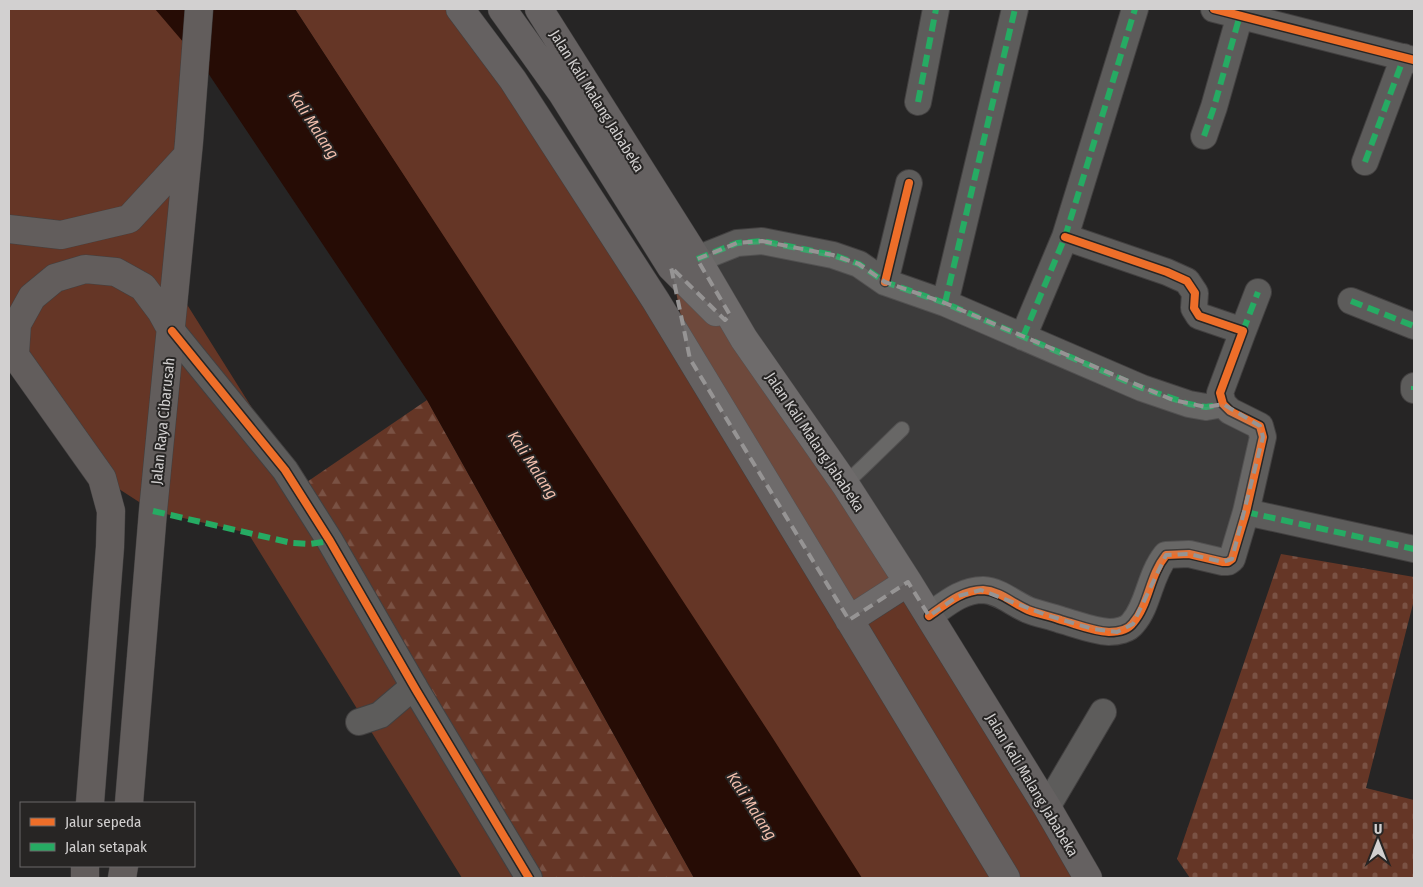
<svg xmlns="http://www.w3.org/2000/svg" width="1423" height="887" font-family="'Fira Sans Condensed',sans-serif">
<defs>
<pattern id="forest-firs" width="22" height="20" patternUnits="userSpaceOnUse" patternTransform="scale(1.25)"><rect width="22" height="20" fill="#653626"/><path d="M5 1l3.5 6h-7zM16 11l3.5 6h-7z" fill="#7a5244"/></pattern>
<pattern id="cemetery-stones" width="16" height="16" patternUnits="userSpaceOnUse" patternTransform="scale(1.25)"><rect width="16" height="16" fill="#653626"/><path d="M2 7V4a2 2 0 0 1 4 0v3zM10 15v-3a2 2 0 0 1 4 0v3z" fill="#7a5244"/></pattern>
</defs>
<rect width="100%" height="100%" fill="#262525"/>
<path fill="#653626" d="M9,9H200L176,287L301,486L531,878H462L248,533L153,511L102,478L9,347Z
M295,9H460L689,357L671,267L744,339L1088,878H861Z"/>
<path fill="url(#forest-firs)" d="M427,400L694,878H531L301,486Z"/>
<path fill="url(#cemetery-stones)" d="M1281,554L1414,577V600L1366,788L1414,800V878H1190L1177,859Z"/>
<path fill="#260c05" d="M155,9H295L772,737L862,878H694L427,400L202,64Z"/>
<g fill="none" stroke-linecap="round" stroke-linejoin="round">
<defs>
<path id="lane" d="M845,484L864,466L902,429"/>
<path id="street" d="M1214,9L1414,60
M918,102L936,9
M1204,136L1214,107L1240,15
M1365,162L1404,57
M697,259L737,243L762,241L833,255L859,264L885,282L945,303L1142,388L1189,404L1206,407L1223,404
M885,282L909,183
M1351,301L1414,326
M945,303L1015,9
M172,331L285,470L330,541L416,690L529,878
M1243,331L1258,292
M1023,337L1065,237L1135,9
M1414,386V390
M1246,512L1414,549
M929,616C945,605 961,590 983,590C1000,591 1012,603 1028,610C1038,614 1050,616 1061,620C1076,624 1092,631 1109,632C1117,632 1128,630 1133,623C1149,605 1149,576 1166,555L1189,554L1223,562H1228L1232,559L1246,512L1263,437L1260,426L1230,411L1223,404L1220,393L1243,331L1199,316L1194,308L1195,293L1187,281L1167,272L1065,237
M359,722L380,715L414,686
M1047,807L1103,712"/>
<path id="secondary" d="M460,9L513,80L656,301L1006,878
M502,9L562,93L671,267L716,312
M539,9L697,259L744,339L845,484L908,582L1047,807L1088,878
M849,620L908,582"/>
<path id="primary" d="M9,229L61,235L129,219L187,156
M9,347L102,478L111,511L110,547L90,803
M15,354L17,324L32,297L55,278L85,269L116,272L143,287L161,311L172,331
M129,803L153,511L189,142L199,9
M85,878V866
M122,878L124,866"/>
</defs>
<use href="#lane" stroke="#424040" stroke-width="16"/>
<use href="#street" stroke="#424040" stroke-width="28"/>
<use href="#secondary" stroke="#424040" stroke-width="29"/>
<use href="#primary" stroke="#424040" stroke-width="29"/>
<use href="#lane" stroke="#5d5c5b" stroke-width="14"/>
<use href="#street" stroke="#5d5c5b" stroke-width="26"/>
<use href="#secondary" stroke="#656161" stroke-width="28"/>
<use href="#primary" stroke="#625d5c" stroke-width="28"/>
<path stroke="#26ab63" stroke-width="6" stroke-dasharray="12 6" stroke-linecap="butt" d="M918,102L936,9
M1204,136L1214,107L1240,15
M1365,162L1404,57
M697,259L737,243L762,241L833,255L859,264L885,282L945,303L1142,388L1189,404L1206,407L1223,404
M1351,301L1414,326
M945,303L1015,9
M1243,331L1258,292
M1023,337L1065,237L1135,9
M1414,386V390
M153,511L292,543L310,544L330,541
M1246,512L1414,549"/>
<defs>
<path id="cycleway" d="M1214,9L1414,60
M885,282L909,183
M172,331L285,470L330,541L416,690L529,878
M929,616C945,605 961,590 983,590C1000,591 1012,603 1028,610C1038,614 1050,616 1061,620C1076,624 1092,631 1109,632C1117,632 1128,630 1133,623C1149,605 1149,576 1166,555L1189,554L1223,562H1228L1232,559L1246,512L1263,437L1260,426L1230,411L1223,404L1220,393L1243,331L1199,316L1194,308L1195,293L1187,281L1167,272L1065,237"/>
</defs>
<use href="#cycleway" stroke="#272524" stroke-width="11"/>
<use href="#cycleway" stroke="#ee6e29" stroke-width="8"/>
</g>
<path fill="#969494" fill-opacity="0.2" stroke="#969494" stroke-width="4" stroke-dasharray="10 6" stroke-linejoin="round" d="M762,241L833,255L859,264L885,282L945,303L1173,400L1206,407L1223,404L1260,426L1263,437L1232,559L1223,562L1189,554L1166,555L1133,624L1117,632L1093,629L1046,615L981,590L958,596L929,616L908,582L849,620L690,359L671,267L725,320L730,315L697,259L737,243Z"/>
<g text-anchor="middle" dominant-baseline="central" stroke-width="4" stroke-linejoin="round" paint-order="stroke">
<g font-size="15" fill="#d2d0d0" stroke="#272524">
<text transform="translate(597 101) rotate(58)">Jalan Kali Malang Jababeka</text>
<text transform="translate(163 421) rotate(-84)">Jalan Raya Cibarusah</text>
<text transform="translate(815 442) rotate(56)">Jalan Kali Malang Jababeka</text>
<text transform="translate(1032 785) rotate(59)">Jalan Kali Malang Jababeka</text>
</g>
<g font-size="16" font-style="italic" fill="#f3c0ae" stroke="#272524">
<text transform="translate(314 125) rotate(57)">Kali Malang</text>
<text transform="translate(533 465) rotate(57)">Kali Malang</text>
<text transform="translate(752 806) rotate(57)">Kali Malang</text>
</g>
</g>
<rect width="1423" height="887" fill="none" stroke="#d2d0d0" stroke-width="20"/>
<rect x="20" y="802" width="175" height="65" fill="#272524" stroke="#6b6969"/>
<rect x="30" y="818" width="25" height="8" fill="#ee6e29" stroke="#6b6969"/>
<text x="65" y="827" font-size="15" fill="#d2d0d0">Jalur sepeda</text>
<rect x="30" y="843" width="25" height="8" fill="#26ab63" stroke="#6b6969"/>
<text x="65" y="852" font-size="15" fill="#d2d0d0">Jalan setapak</text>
<g transform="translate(1378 842)" stroke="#272524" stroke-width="4" paint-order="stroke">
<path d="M0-4L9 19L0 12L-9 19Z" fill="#d2d0d0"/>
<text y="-8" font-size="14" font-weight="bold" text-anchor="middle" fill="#d2d0d0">U</text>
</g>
</svg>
